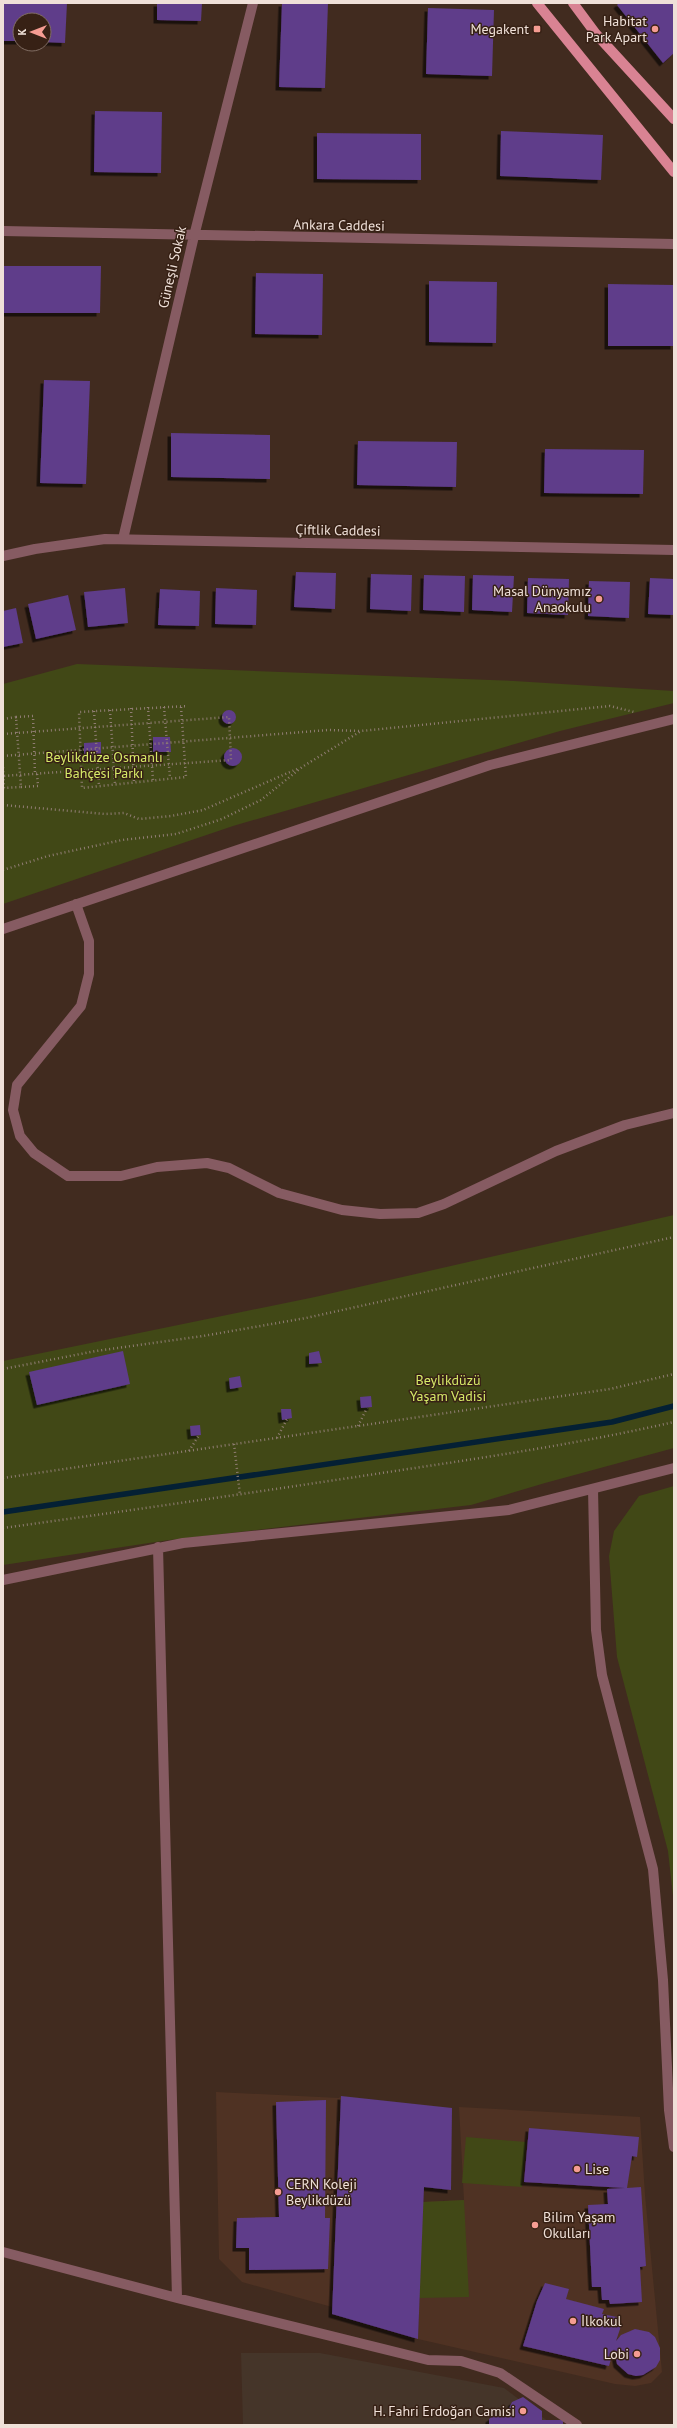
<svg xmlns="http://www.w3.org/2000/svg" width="677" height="2428" font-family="'PT Sans',sans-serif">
<defs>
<filter id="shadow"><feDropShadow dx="-3.5" dy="3.5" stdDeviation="0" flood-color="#0009"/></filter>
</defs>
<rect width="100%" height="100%" fill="#412b1f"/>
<path fill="#453529" d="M241,2353H320L504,2388L553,2425H243Z"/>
<path fill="#4f3223" d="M216,2092L339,2098L341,2096L332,2307L242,2282L219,2259Z
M459,2107L640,2117L645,2195L662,2372L651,2383L635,2386L615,2384L418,2339L423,2202L464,2200Z"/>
<path fill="#414816" d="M77,664L514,681L674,691V703L560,731L233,826L3,904V684Z
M674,1215V1448L545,1483L471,1505L169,1540L3,1565V1361L315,1297Z
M674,1486V1905L668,1851L617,1657L609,1556L614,1531L639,1496Z
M466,2137L526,2142L522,2187L462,2183Z
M464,2200L469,2297L419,2298L423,2202Z"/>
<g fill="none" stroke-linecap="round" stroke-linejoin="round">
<path stroke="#042034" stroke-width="5.5" d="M3,1512L612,1422L674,1406"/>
</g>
<path fill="#5e3c8a" filter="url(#shadow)" d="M3,3H67L65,43L44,42V20H20V41H3Z
M157,3H202L201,21L157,20Z
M282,3H328L325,88L279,87Z
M619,3H674V53L663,63L617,5Z
M428,8L494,10L492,76L426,74Z
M95,111L162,112L161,173L94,172Z
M501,131L603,135L601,180L500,176Z
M317,133L421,134V180L317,179Z
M3,266H101L100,313H3Z
M256,273L323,274L322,335L255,334Z
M429,281L497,282L496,343L429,342Z
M608,284L674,285V346H608Z
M44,380L90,381L86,484L40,483Z
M171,433L270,435V479L171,477Z
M358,441L457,442L456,487L357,485Z
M545,449L644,450L643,494L544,493Z
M296,572L336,573L335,609L294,607Z
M371,574L412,575L411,611L370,609Z
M424,575L465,576L464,612L423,610Z
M473,575L514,576L512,612L472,610Z
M528,578L569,579L568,615L527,613Z
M650,578L674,579V615L648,614Z
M589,581L630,582L629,618L588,616Z
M125,588L128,623L88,627L84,592Z
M216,588L257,590L256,625L215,624Z
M160,589L200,591L199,626L158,625Z
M68,595L76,630L36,639L28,604Z
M16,608L23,643L3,647V611Z
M222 717a7 7 0 1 1 14 0a7 7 0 1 1-14 0Z
M153,737H170L171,752H153Z
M101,742V757L84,758V743Z
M224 757a9 9 0 1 1 18 0a9 9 0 1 1-18 0Z
M123,1351L130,1384L37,1405L29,1372Z
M319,1351L322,1363L309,1364V1353Z
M240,1376L242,1387L230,1389L229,1378Z
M371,1396L372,1407L361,1408L360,1397Z
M281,1409H291L292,1418L282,1420Z
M200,1425L201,1435L191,1436L190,1426Z
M341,2096L452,2108L451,2190L424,2187L418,2339L332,2314Z
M326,2100L325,2218H330L328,2269L249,2270V2248H236L237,2218L279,2217L276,2102Z
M529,2128L639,2137L637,2157L632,2156L627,2188L641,2187L646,2266L640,2267L642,2302L610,2304L609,2300H602L601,2287H592L588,2205L608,2204L607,2189L625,2188L524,2182Z
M545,2283L569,2289L566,2299L604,2309L602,2314L617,2317L615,2325L621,2326L616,2341L621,2335L635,2329L649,2332L655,2337L660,2348V2360L656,2367L643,2375L636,2376L628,2374L617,2364L614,2349L609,2366L523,2346L537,2301Z
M523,2397L542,2411V2420H563V2425H489V2419L500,2411H508L512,2402Z"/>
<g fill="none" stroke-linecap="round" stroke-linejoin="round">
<path stroke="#907d73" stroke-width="2.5" stroke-dasharray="1 3" stroke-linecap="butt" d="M148,707L153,780
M164,707L170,778
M181,707L186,777L82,788L79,712L188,706
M131,708L134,782
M110,710L115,784
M94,711L99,786
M16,717L33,716L35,774
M3,719L16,717L21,787L4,788L3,765
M3,734L229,717L231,760L3,776
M3,756L328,730L361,731
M21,787L38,786L37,773
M3,805L105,814L124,813L139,819L171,816L203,810L297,769
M3,870L48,856L122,840L176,834L222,819L261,800L302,767L361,731L610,706L634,712
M3,1369L96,1351L203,1336L306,1318L674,1237
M358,1426L367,1408
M277,1438L287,1419
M234,1444L240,1495
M189,1451L199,1435
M3,1478L610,1389L674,1374
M3,1528C134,1510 264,1491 395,1471C488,1457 582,1443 674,1422"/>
<path stroke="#865b62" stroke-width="10" d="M3,231L674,244
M123,539L194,236L253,3
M3,556L35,549L105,539L674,550
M76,904L89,941V974L81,1006L17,1085L13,1110L20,1136L34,1153L68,1176H121L157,1167L207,1163L229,1168L279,1193L342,1210L380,1214L418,1213L444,1204L556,1151L625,1125L674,1113
M3,929L490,765L674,719
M593,1489L596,1630L602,1675L653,1869L663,1980L669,2110L674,2147
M158,1547L177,2298
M3,1580L183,1543L509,1510L674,1468
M3,2252L177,2298L428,2360L461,2361L500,2373L577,2425"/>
<path stroke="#d98393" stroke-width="10" d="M537,3L674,172
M573,3L596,34L674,119"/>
</g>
<g fill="#f59c92" stroke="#372115" stroke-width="1.5">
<rect x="533" y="25" width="8" height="8" rx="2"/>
<circle cx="655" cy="29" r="4"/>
<circle cx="599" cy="599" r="4"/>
<circle cx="577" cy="2169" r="4"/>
<circle cx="278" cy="2192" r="4"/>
<circle cx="535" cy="2225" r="4"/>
<circle cx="573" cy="2321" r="4"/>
<circle cx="637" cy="2354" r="4"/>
<circle cx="523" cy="2411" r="4"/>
</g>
<g text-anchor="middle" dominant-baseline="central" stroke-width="3" stroke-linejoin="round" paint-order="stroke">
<g font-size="14" fill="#efe0d8" stroke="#372115" text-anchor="end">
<text x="647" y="21">Habitat<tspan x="647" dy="16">Park Apart</tspan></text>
<text x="529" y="29">Megakent</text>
<text x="591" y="591">Masal Dünyamız<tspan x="591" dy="16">Anaokulu</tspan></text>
<text x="585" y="2169" text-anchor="start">Lise</text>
<text x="286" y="2184" text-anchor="start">CERN Koleji<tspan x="286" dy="16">Beylikdüzü</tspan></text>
<text x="543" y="2217" text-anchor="start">Bilim Yaşam<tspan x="543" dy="16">Okulları</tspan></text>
<text x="581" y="2321" text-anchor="start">İlkokul</text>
<text x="629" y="2354">Lobi</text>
<text x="515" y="2411">H. Fahri Erdoğan Camisi</text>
</g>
<g font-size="14" fill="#efe0d8" stroke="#372115">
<text transform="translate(339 225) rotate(1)">Ankara Caddesi</text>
<text transform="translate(172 267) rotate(-77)">Güneşli Sokak</text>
<text transform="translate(338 530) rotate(1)">Çiftlik Caddesi</text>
</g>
<g font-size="14" fill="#d6ea68" stroke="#372115">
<text x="104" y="757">Beylikdüze Osmanlı<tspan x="104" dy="16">Bahçesi Parkı</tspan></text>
<text x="448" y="1380">Beylikdüzü<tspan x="448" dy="16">Yaşam Vadisi</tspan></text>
</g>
</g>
<rect width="677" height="2428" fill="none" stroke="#efe0d8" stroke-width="8"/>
<g transform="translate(32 32) rotate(270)"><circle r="19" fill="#372115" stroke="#816d63"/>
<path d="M0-3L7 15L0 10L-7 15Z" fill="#f59c92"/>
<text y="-6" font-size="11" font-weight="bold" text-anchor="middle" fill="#efe0d8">K</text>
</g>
</svg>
